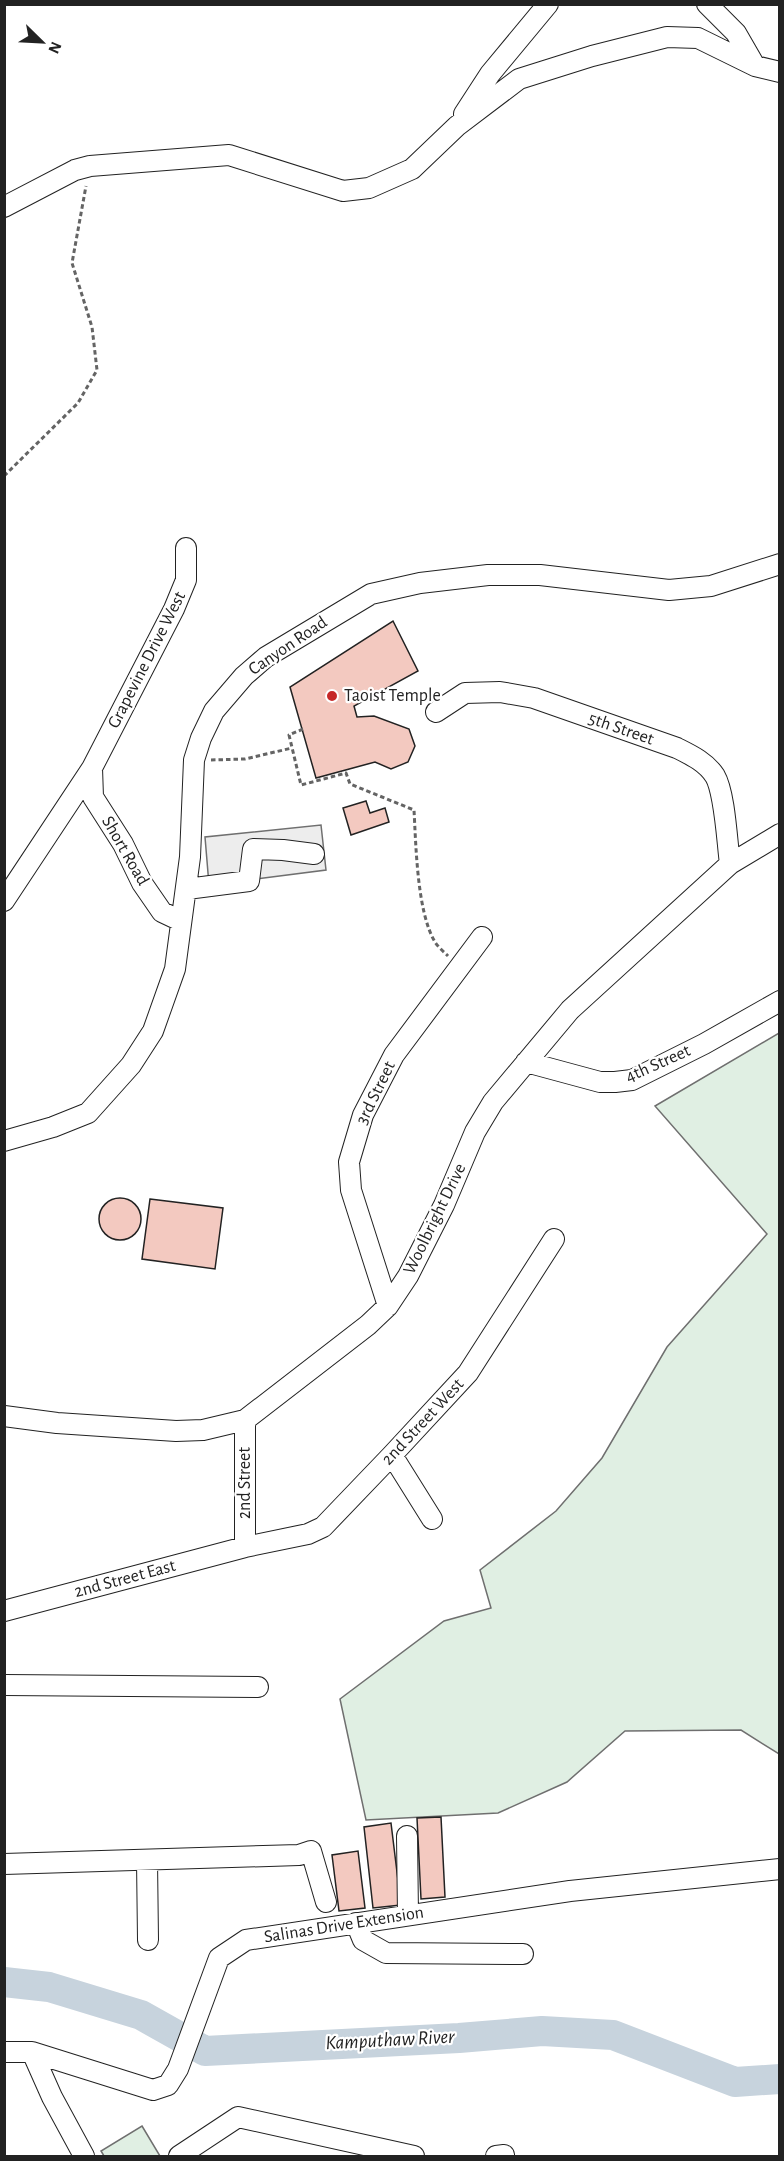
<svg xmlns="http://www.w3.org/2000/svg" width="784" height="2161" font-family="'Alegreya Sans',sans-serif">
<rect width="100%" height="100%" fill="#fff"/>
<path fill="#e0efe3" stroke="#6f6f6f" stroke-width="1.5" d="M779,1033V1754L741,1730L625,1731L567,1782L498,1813L366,1820L340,1699L444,1621L491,1608L480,1570L556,1511L602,1458L667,1347L767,1234L655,1106Z
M142,2126L160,2156H104L101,2151Z"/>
<path fill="#ededed" stroke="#6f6f6f" stroke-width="1.5" d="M321,825L326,870L209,885L205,837Z"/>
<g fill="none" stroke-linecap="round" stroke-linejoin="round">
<path stroke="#c7d3dd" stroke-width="30" d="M4,1982L49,1987L141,2015L205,2051L459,2038L542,2031L613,2035L735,2082L780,2079"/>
</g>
<path fill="#f3c9c0" stroke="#222" stroke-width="1.5" d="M393,621L418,671L354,706L357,717L374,716L409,729L415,746L408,762L391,769L375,762L316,778L290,687Z
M366,801L370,813L385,808L389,822L351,835L343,808Z
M99 1219a21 21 0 1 1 42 0a21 21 0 1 1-42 0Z
M150,1199L223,1208L215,1269L142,1259Z
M441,1817L445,1897L421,1899L417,1818Z
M391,1823L401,1905L373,1908L364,1827Z
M358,1851L365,1908L339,1911L332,1855Z"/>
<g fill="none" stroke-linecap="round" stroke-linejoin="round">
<defs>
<path id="minor" d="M707,4L736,33L755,66
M464,114L490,74L548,4
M4,207L75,170L90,166L229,155L343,191L369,188L412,169L457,126L519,79L592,56L667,37L698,38L755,66L780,72
M436,712L465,693L500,692L534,698L677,748C691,755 706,762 715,776C725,793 727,842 730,864
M92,768L93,797L123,844L142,883L162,912L181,921
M187,889L249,881L253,849L283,850L314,854
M4,901L92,768L174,609L186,580V548
M526,1062L600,1082H615L632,1080L704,1044L780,1001
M4,1141L53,1127L88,1113L131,1065L153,1031L175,969L190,857L194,760L201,738L214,711L244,676L266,657L371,594L420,583L488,575H540L669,590L711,586L780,564
M388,1306L351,1190L349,1162L363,1115L394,1055L482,937
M4,1416L57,1423L176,1431L203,1430L245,1420L368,1325L388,1306L408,1276L444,1205L475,1132L493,1102L570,1010L730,864L780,834
M392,1455L432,1519
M245,1547V1420
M4,1611L245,1547L308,1534L323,1527L392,1455L468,1373L554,1239
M4,1685L258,1687
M407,1836L408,1915
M147,1860L148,1940
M4,1864L299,1855L311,1851L326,1902
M356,1923L363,1940L386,1953L523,1954
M4,2052H32L153,2090L168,2085L178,2069L219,1958L246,1940L570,1891L780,1869
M32,2052L52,2097L84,2156
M179,2156L238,2117L414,2156
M496,2156L504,2155"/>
</defs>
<use href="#minor" stroke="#222" stroke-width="22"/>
<path stroke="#646464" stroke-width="3" stroke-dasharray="4.5 3" stroke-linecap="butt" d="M779,397H780
M4,476L78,403L97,370L92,327L72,263L86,186
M303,729L289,735L301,785L346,773L350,784L414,810C416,846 417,912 435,942C438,947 444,952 448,956
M211,760L245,759L292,748"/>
<use href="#minor" stroke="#fff" stroke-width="20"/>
</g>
<circle fill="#c62828" stroke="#fff" stroke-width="2" cx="332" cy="696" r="6"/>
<g text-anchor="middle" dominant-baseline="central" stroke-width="4.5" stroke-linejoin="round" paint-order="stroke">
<g font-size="18" fill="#222" stroke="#fff">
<text transform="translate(288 646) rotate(-34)">Canyon Road</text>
<text transform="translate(147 660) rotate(-63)">Grapevine Drive West</text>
<text transform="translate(621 729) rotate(19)">5th Street</text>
<text transform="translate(125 851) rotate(60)">Short Road</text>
<text transform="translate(658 1064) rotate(-24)">4th Street</text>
<text transform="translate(376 1093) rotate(-64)">3rd Street</text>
<text transform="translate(435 1219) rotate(-64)">Woolbright Drive</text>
<text transform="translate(423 1422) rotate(-47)">2nd Street West</text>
<text transform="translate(245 1483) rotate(-90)">2nd Street</text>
<text transform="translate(125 1579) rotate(-15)">2nd Street East</text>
<text transform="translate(344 1925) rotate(-9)">Salinas Drive Extension</text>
</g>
<g font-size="18" fill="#222" stroke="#fff" text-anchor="start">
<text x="344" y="696">Taoist Temple</text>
</g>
<g font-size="20" font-style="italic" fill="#222" stroke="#fff">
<text transform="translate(390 2040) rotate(-3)">Kamputhaw River</text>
</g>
</g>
<rect width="784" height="2161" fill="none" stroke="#222222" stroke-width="12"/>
<g transform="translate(42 42) rotate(114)" stroke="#ffffff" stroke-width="4.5" paint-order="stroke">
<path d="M0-4.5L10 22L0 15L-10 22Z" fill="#222222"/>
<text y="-9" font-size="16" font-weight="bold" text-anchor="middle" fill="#222222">N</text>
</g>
</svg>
